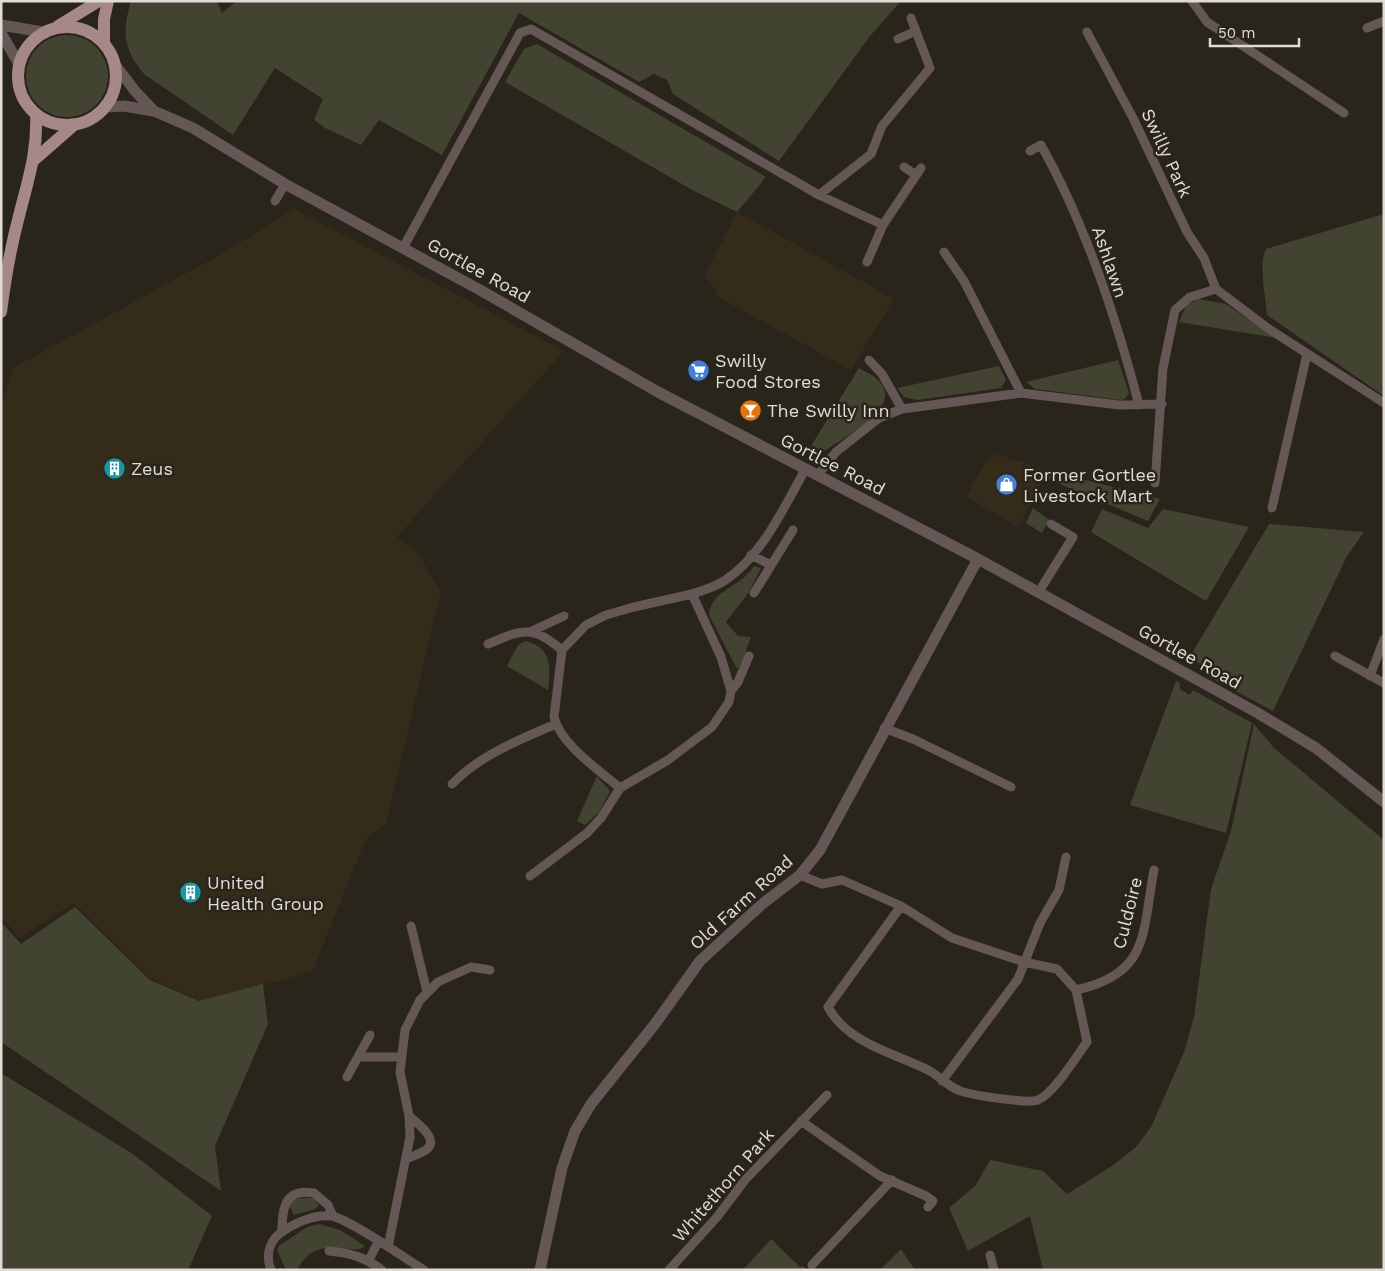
<svg xmlns="http://www.w3.org/2000/svg" width="1385" height="1271" font-family="'Work Sans',sans-serif">
<rect width="100%" height="100%" fill="#2a251a"/>
<path fill="#342b1b" d="M294,209L564,351L397,537L418,554L441,591L386,824L366,839L312,972L200,1001L150,978L74,903L20,938L1,917V404L13,368L225,252Z
M737,212L894,299L851,370L718,297L713,286L705,275Z
M996,454L1049,470L1018,527L966,497L984,464Z"/>
<path fill="#424331" d="M131,1H217L222,13L237,1H901L870,36L779,161L673,94L667,80L654,74L639,82L519,13L442,155L379,120L361,145L325,128L314,120L323,99L275,68L233,135L144,74C123,49 122,32 131,1Z
M26 76a41 41 0 1 1 82 0a41 41 0 1 1-82 0Z
M537,44L766,177L737,212L694,191L505,82L524,49Z
M1384,214V396L1267,315C1266,298 1258,263 1266,249Z
M1198,299L1226,304L1276,338L1179,322L1186,306Z
M1118,360L1129,393L1125,399L1121,400L1035,389L1026,382Z
M999,366L1006,380L1001,388L917,400L904,397L897,388Z
M859,368C865,372 874,375 879,381C904,408 845,437 826,450H819L811,446Z
M1050,471L1160,499L1148,521L1048,479Z
M1033,508L1049,520L1042,533L1026,523Z
M1102,509L1148,528L1163,509L1249,527L1206,601L1091,532Z
M1269,524L1364,532L1347,556L1273,711L1206,675L1203,665L1189,658Z
M754,566L761,568L749,592L726,622L738,636L751,637L742,662L737,669L709,615C711,589 741,588 754,566Z
M525,641C552,647 551,668 548,690L507,666L518,645Z
M1176,681L1180,683V689L1190,695L1193,690L1252,723L1226,833L1130,805Z
M1254,724L1274,748L1384,840V1270H1043L1030,1216L968,1251L949,1208L976,1185L990,1160L1043,1171L1067,1194L1112,1166L1136,1147L1151,1127L1184,1052L1194,1017L1211,889L1231,831Z
M597,776L610,791L599,812L585,825L577,821Z
M75,907L150,980L199,1001L263,984L268,1024L215,1146L221,1191L1,1042V922L21,944Z
M1,1073L133,1154L212,1216L188,1270H1Z
M306,1198H314L319,1206L315,1209L294,1215L289,1205L293,1199Z
M319,1224L340,1230L365,1246C352,1258 317,1231 297,1270H286L277,1250L279,1246L307,1227Z
M771,1239L800,1267L803,1266L807,1270H743Z
M901,1249L915,1270H880Z"/>
<g fill="none" stroke-linecap="round" stroke-linejoin="round">
<path stroke="#665757" stroke-width="9" d="M1192,1L1207,22L1344,113
M1367,28L1384,21
M1087,32L1133,118L1187,232L1204,258L1216,289
M898,39L916,31
M1030,151L1041,145C1086,225 1116,317 1139,405
M904,167L916,175
M819,195L883,225
M275,201L285,184
M403,248L520,33L531,29L819,195L871,154L882,126L930,68L911,18
M944,252L964,281L1021,393
M867,262L883,225L921,168
M1216,289L1269,329L1384,403
M869,360L882,374L902,409
M817,476L836,452L879,418L902,409L1021,393L1119,405L1162,404
M1155,483L1163,368L1175,310L1190,297L1216,289
M1272,508L1307,354
M751,555L771,565
M754,593L793,530
M1038,593L1073,537L1051,524
M692,594C704,590 716,587 727,579C763,554 784,507 805,470
M532,631L564,616
M488,644C523,629 532,625 562,650
M1335,656L1384,683
M1370,676L1384,639
M884,728L913,739L1011,787
M452,784C479,756 520,739 556,724
M620,788C599,770 561,745 554,717L562,650L586,625L606,615L634,607L692,594L721,657L731,691
M800,875L822,884L842,880L901,906L952,938L1024,962L1057,969L1076,990
M530,876L587,833L601,818L620,788L668,760L712,727L729,702L731,691L738,682L749,656
M901,906L828,1007C848,1044 895,1053 930,1071C940,1077 948,1086 958,1090C969,1095 1028,1104 1038,1100C1054,1093 1076,1057 1087,1042L1076,990
M411,926L427,992
M1076,990C1150,974 1142,933 1154,870
M359,1057H400
M347,1077L370,1035
M942,1081L1018,979L1040,923L1059,890L1066,857
M801,1121L880,1176L926,1196L933,1201L928,1207
M406,1159C413,1156 423,1153 428,1148C438,1138 416,1122 409,1116
M282,1232C282,1209 284,1188 314,1193L328,1205L333,1216
M388,1247L410,1137L409,1116L400,1072L405,1030L420,1000L438,982L471,967L490,970
M329,1251C350,1253 365,1257 382,1270
M990,1255L994,1270
M369,1260L378,1242
M812,1265L892,1180
M271,1270C266,1258 268,1244 278,1235C292,1224 313,1214 331,1216C348,1218 406,1259 424,1270
M669,1270L717,1217L745,1180L827,1095"/>
<path stroke="#665757" stroke-width="11" d="M1,25L43,32
M1,33L19,64
M116,66L135,91L154,111
M106,107L124,106L154,111L193,128L285,184L480,290L658,392L978,559L1256,712L1316,748L1384,802
M540,1270L562,1168L575,1131L591,1104L655,1024L700,961L761,905L800,875L820,850L978,559"/>
<path stroke="#a58887" stroke-width="12" d="M58,26L99,1
M18 76a49 49 0 1 1 98 0a49 49 0 1 1-98 0Z
M104,43V19L108,1
M34,160L74,125
M1,312C5,281 10,250 18,220C27,183 38,153 36,114"/>
</g>
<defs>
<symbol id="supermarket-disc" viewBox="-11 -11 22 22"><circle r="9.5" fill="#3f7fe0" stroke="#2a251a"/><path d="M-6-5.5h2.5l.6 2H6L4.5 2H-2.5L-4.4-4H-6ZM-1.5 3.2a1.3 1.3 0 1 0 .1 0ZM3 3.2a1.3 1.3 0 1 0 .1 0Z" fill="#fff"/></symbol>
<symbol id="bar-disc" viewBox="-11 -11 22 22"><circle r="9.5" fill="#e8710a" stroke="#2a251a"/><path d="M-6-5H6L.8 .8V4.5H3.5V6h-7V4.5H-.8V.8Z" fill="#fff"/></symbol>
<symbol id="building-disc" viewBox="-11 -11 22 22"><circle r="9.5" fill="#0f9aa8" stroke="#2a251a"/><path d="M-4-6H4V6H1V3H-1V6H-4ZM-2.5-4.3h1.7v1.8h-1.7ZM.8-4.3h1.7v1.8H.8ZM-2.5-1h1.7V.8h-1.7ZM.8-1h1.7V.8H.8Z" fill="#fff"/></symbol>
<symbol id="shop-disc" viewBox="-11 -11 22 22"><circle r="9.5" fill="#3f7fe0" stroke="#2a251a"/><path d="M-5-2.5h2.3a2.7 3.5 0 0 1 5.4 0H5L5.5 6h-11ZM-1.5-2.5h3a1.5 2.3 0 0 0-3 0Z" fill="#fff"/></symbol>
</defs>
<g fill-rule="evenodd">
<use href="#supermarket-disc" x="686" y="358" width="25" height="25"/>
<use href="#bar-disc" x="738" y="398" width="25" height="25"/>
<use href="#building-disc" x="102" y="456" width="25" height="25"/>
<use href="#shop-disc" x="994" y="472" width="25" height="25"/>
<use href="#building-disc" x="178" y="880" width="25" height="25"/>
</g>
<g text-anchor="middle" dominant-baseline="central" stroke-width="5" stroke-linejoin="round" paint-order="stroke">
<g font-size="18" fill="#e0dcd5" stroke="#2a251a">
<text transform="translate(1167 153) rotate(65)">Swilly Park</text>
<text transform="translate(1110 262) rotate(71)">Ashlawn</text>
<text transform="translate(479 270) rotate(29)">Gortlee Road</text>
<text transform="translate(833 464) rotate(27)">Gortlee Road</text>
<text transform="translate(1190 656) rotate(29)">Gortlee Road</text>
<text transform="translate(741 902) rotate(-42)">Old Farm Road</text>
<text transform="translate(1127 913) rotate(-76)">Culdoire</text>
<text transform="translate(723 1185) rotate(-49)">Whitethorn Park</text>
</g>
<g font-size="18" fill="#e0dcd5" stroke="#2a251a" text-anchor="start">
<text x="715" y="360">Swilly<tspan x="715" dy="21">Food Stores</tspan></text>
<text x="767" y="410">The Swilly Inn</text>
<text x="131" y="468">Zeus</text>
<text x="1023" y="474">Former Gortlee<tspan x="1023" dy="21">Livestock Mart</tspan></text>
<text x="207" y="882">United<tspan x="207" dy="21">Health Group</tspan></text>
</g>
</g>
<rect width="1385" height="1271" fill="none" stroke="#e0dcd5" stroke-width="5"/>
<path d="M1210 38v8h89v-8" fill="none" stroke="#e0dcd5" stroke-width="2.5"/>
<text x="1218" y="38" font-size="15" fill="#e0dcd5" stroke="#2a251a" stroke-width="4" paint-order="stroke">50 m</text>
</svg>
